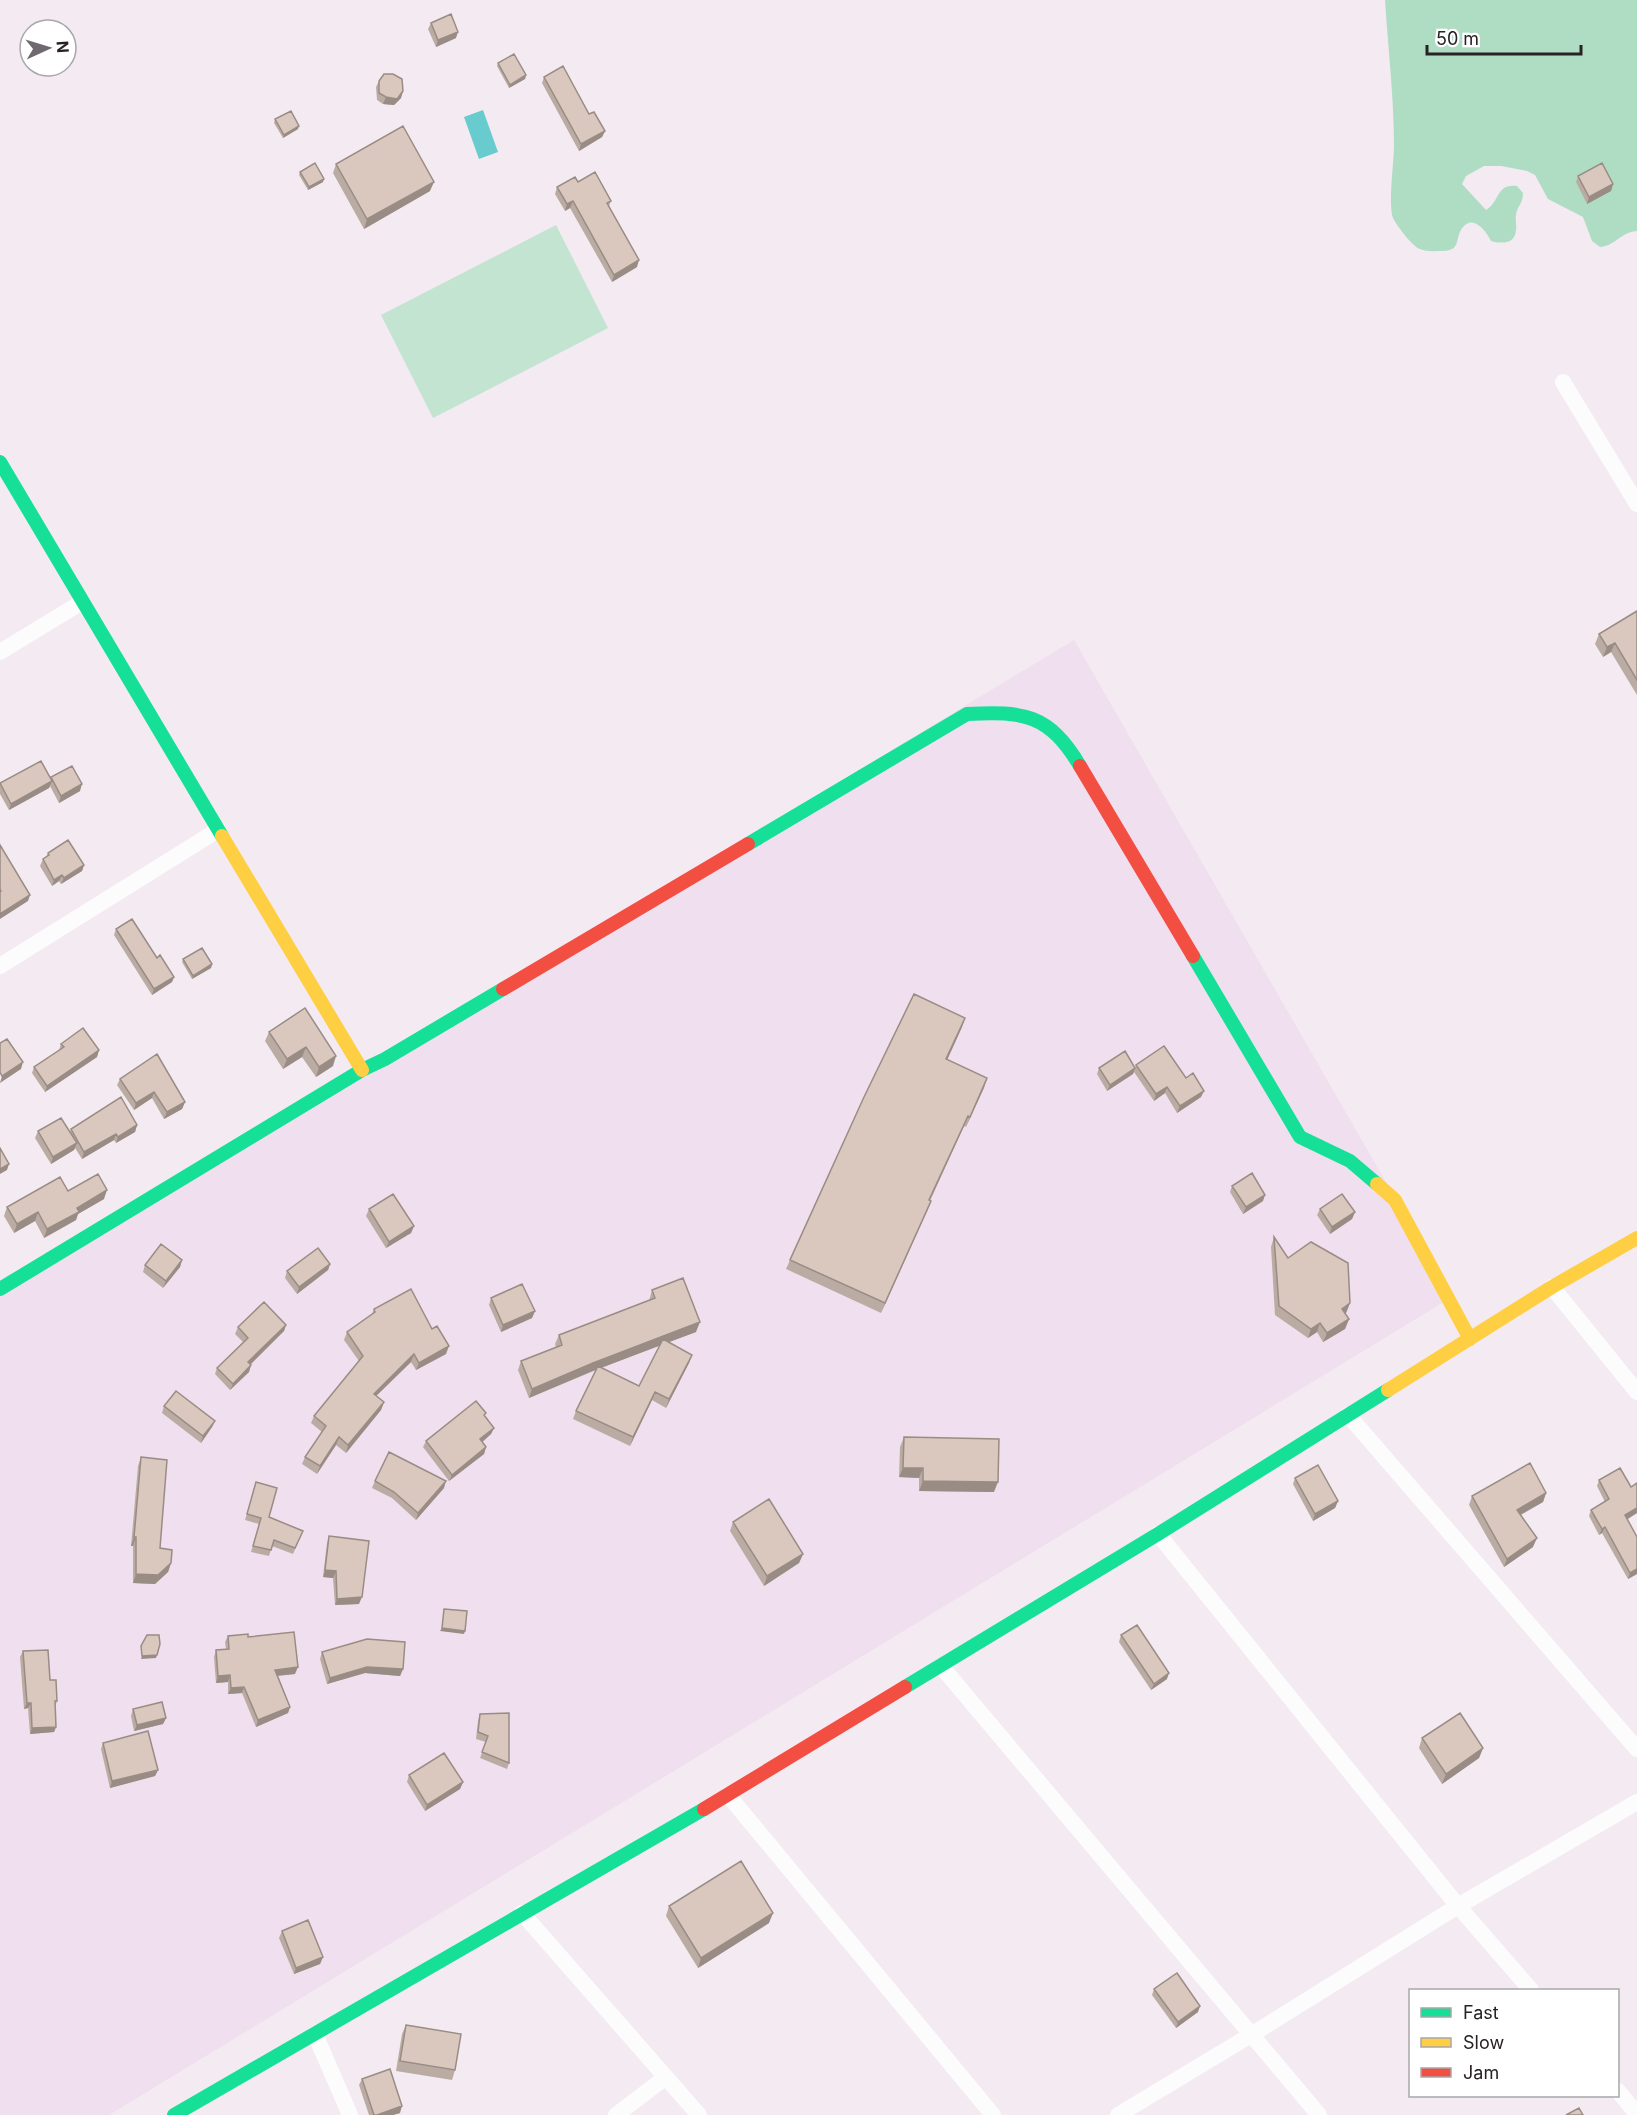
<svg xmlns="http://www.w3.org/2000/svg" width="1637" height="2115" font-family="Inter,sans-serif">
<rect width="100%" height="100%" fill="#f4eaf2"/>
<path fill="#f0dfee" d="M1074,640L1452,1297L109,2115H0V1289Z"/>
<path fill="#c2e4d1" d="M556,225L608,328L433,418L381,315Z"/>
<path fill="#afddc4" d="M1385,0H1637V231C1621,232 1615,246 1600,247L1592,241L1583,217L1548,199L1535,175L1527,171L1501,166H1484L1466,176L1462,184L1486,210C1501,201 1495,184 1517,186L1523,193C1523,204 1517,206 1516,215C1515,220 1517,225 1516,230C1515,244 1502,244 1491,241C1486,231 1472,212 1461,230C1455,240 1461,250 1443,251C1436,251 1426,252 1420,249C1413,247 1397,226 1393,218C1388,205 1394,162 1394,146C1394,97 1388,48 1385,0Z"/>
<path fill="#68cccf" d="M483,110L498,152L479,159L464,117Z"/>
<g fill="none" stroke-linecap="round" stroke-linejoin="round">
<path stroke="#fdfcfd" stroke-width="16" d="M1563,382L1637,504
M0,652L82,602
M0,966L218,830
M1552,1287L1637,1392
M1348,1415L1637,1749
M1158,1534L1458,1906L1531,1990
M941,1666L1319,2115
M728,1795L993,2115
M522,1913L699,2115
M315,2034L350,2115
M1618,2091L1637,2114
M616,2115L666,2077
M1118,2115L1251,2035L1458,1906L1637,1802"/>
<path stroke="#16e098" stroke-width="14" d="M0,462L222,836
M748,844L967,714C1024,711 1049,714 1080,766
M1193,956L1300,1137L1350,1161L1377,1184
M0,1289L362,1070L385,1059L503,989
M905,1687L1158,1534L1388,1390
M174,2115L704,1809"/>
<path stroke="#ffcf43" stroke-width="14" d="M222,836L362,1070
M1377,1184L1395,1200L1470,1339
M1388,1390L1552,1287L1637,1238"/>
<path stroke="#f24e42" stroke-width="14" d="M1080,766L1193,956
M503,989L748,844
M704,1809L905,1687"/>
</g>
<path fill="#bbaca3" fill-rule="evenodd" d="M431,23L456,38L436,47L428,29Z
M498,63L526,75L525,79L509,88L497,66Z
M544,77L589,114L605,131L602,137L579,151L542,83Z
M379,81L403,91L401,98L394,105L383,104L377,100L376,87Z
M275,119L298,129L283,138L274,123Z
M336,164L430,191L364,229L333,173Z
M300,172L323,182L308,190L299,175Z
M1578,176L1613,184L1611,191L1587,204L1576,182Z
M578,182L611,201L609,206L637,267L612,282L570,208L565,211L555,194L557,187Z
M1637,611V695L1611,652L1603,657L1595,644L1599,634Z
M51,777L80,791L59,803L50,786L49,788L9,810L0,794V783L50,778Z
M48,853L84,865L82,871L61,884L59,881L52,886L40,866L43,859L46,857Z
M116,929L157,958L174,977L172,982L152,995L114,935Z
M183,959L212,964L211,968L192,979L182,962Z
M305,1008L333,1066L316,1077L302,1057L283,1069L265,1041L269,1032Z
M962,1027L947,1060L987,1078L966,1127L964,1126L930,1201H931L927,1211L881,1313L786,1269L790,1260Z
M61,1044L99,1050L97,1057L45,1092L32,1073L34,1067L59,1050Z
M1136,1065L1186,1078L1201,1097L1177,1113L1165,1093L1154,1101L1134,1072L1133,1074L1107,1091L1097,1074L1099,1068H1135Z
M120,1079L185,1102L182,1109L164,1119L152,1098L134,1110L117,1085Z
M137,1125L135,1132L116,1143L114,1140L82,1159L75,1148L74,1150L51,1164L35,1138L38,1131L70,1132L71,1129Z
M1232,1186L1263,1201L1243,1214L1230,1192Z
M68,1191L104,1199L78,1214L76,1220L44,1238L35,1221L14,1233L4,1216L7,1207Z
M369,1209L414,1226L411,1233L386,1248L366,1216Z
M1320,1209L1355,1212L1352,1219L1330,1234L1317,1215Z
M1274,1237L1288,1258L1350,1303L1346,1313L1345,1314L1349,1319L1345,1329L1323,1342L1317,1332L1308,1338L1275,1315L1271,1247Z
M182,1260L180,1267L163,1288L143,1272L145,1265Z
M330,1264L328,1270L297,1294L285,1278L287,1271Z
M652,1290L696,1332L668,1342L692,1355L689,1363L666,1408L652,1400L630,1446L573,1419L576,1411L596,1370L529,1398L518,1370L521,1361L556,1347L555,1344L559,1335L649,1301ZM660,1345L639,1386L601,1368Z
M491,1298L535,1311L532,1318L501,1332L489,1305Z
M374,1309L446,1354L416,1370L411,1362L376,1396L384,1402L381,1410L346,1453L336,1445L317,1474L302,1464L305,1457L322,1432L311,1423L314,1416L359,1361L344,1340L347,1332L372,1314Z
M286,1325L284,1331L250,1364L251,1365L249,1372L230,1390L215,1374L217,1368L243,1342L235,1334L238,1327Z
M164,1406L215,1421L212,1427L201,1443L162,1413Z
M485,1416L494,1428L491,1434L482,1442L486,1447L484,1454L449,1481L423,1447L426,1441Z
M904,1437L994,1492L919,1491V1478L899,1477L900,1447Z
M141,1457L160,1548L171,1563L168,1572L155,1584L133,1583V1546H131L138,1466Z
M1295,1478L1338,1501L1335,1508L1313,1521L1293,1484Z
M1599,1480L1631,1487L1637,1483V1513L1627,1519L1637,1574L1628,1579L1602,1533L1599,1535L1589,1516L1591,1510L1605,1502L1597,1486Z
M375,1481L444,1488L416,1520L392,1498L372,1488Z
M256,1482L269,1517L303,1531L293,1554L272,1546L269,1556L251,1552L259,1524L245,1520Z
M1546,1493L1543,1502L1521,1515L1533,1547L1504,1567L1469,1505L1472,1496Z
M733,1522L803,1554L799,1563L764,1586L730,1531Z
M329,1536L359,1604L335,1605L333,1578L323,1577L327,1543Z
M1121,1635L1167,1679L1151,1690L1119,1642Z
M228,1636L248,1637L295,1674L278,1676L290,1707L288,1713L256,1727L242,1693L228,1694V1682L216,1683L214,1657L216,1650L226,1649L225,1642Z
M23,1651L50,1680L57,1701L55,1707L56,1727L54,1732L30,1734L28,1708L24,1709L20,1657Z
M322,1652L403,1669L400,1676L365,1673L327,1684L320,1659Z
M133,1709L166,1718L163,1724L134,1731L131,1716Z
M480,1714L509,1763L507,1769L480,1758L486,1742L476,1739L478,1721Z
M1422,1738L1483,1748L1479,1758L1442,1784L1419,1748Z
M103,1743L158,1770L155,1776L110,1788L101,1749Z
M409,1775L463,1782L460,1789L425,1811L407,1782Z
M669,1906L769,1923L698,1968L666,1916Z
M282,1931L323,1957L320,1964L294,1974L279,1938Z
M1154,1989L1198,2012L1176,2028L1152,1995Z
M406,2025L455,2070L452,2080L396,2071L402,2034Z
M362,2079L400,2113L393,2115H369L359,2085Z"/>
<path fill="#998c85" d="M458,32L456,38L436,47L438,40Z
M526,75L525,79L509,88L510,85Z
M403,91L401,98L394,105L383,104L386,97Z
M299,126L298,129L283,138L284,135Z
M605,131L602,137L579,151L581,144Z
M324,179L323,182L308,190L309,187Z
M434,182L430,191L364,229L367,219Z
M1613,184L1611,191L1587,204L1589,197Z
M573,201L570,208L565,211L567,204Z
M639,260L637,267L612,282L614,275Z
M1615,643L1611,652L1603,657L1607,647Z
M52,781L49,788L9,810L11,804Z
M82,784L80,791L59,803L61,796Z
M84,865L82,871L61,884L64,878Z
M62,875L59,881L52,886L54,880Z
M30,895L28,901L0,919V914Z
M212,964L211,968L192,979L193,976Z
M174,977L172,982L152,995L154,989Z
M965,1018L962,1027L943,1069L946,1059Z
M306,1047L302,1057L283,1069L287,1059Z
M99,1050L97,1057L45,1092L47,1086Z
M336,1056L333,1066L316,1077L319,1067Z
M23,1062L21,1069L0,1083L2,1076Z
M1135,1068L1133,1074L1107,1091L1110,1085Z
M987,1078L984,1088L966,1127L970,1117Z
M1167,1087L1165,1093L1154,1101L1156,1094Z
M1204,1091L1201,1097L1177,1113L1180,1106Z
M154,1092L152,1098L134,1110L136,1103Z
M185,1102L182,1109L164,1119L167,1112Z
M968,1116L964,1126L925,1210L929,1200Z
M137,1125L135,1132L116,1143L118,1137Z
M116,1134L114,1140L82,1159L84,1152Z
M77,1143L74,1150L51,1164L53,1157Z
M9,1164L7,1170L0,1174V1169Z
M107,1190L104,1199L78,1214L76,1220L44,1238L47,1229L77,1208Z
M1265,1195L1263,1201L1243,1214L1246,1207Z
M931,1201L927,1211L881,1313L885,1303Z
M38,1212L35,1221L14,1233L17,1224Z
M1355,1212L1352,1219L1330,1234L1332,1227Z
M414,1226L411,1233L386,1248L389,1242Z
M182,1260L180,1267L163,1288L166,1281Z
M330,1264L328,1270L297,1294L299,1287Z
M1350,1303L1346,1313L1339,1318L1342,1309Z
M535,1311L532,1318L501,1332L503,1325Z
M1349,1319L1345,1329L1323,1342L1327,1333Z
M700,1322L696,1332L590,1372L529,1398L532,1389L593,1363Z
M1320,1323L1317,1332L1308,1338L1311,1329Z
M286,1325L284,1331L246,1369L248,1362Z
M449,1346L446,1354L416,1370L419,1363Z
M414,1354L411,1362L371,1401L374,1394Z
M692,1355L689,1363L666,1408L669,1399Z
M251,1365L249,1372L230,1390L233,1384Z
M655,1392L652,1400L630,1446L633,1437Z
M384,1402L381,1410L346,1453L348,1445Z
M215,1421L212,1427L201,1443L203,1436Z
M494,1428L491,1434L478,1446L480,1439Z
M339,1437L336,1445L317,1474L320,1466Z
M486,1447L484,1454L449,1481L452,1475Z
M903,1468H923L919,1478L899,1477Z
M446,1481L444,1488L416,1520L418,1513Z
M923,1481L998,1482L994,1492L919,1491Z
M1546,1493L1543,1502L1514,1518L1517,1510Z
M1338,1501L1335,1508L1313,1521L1315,1514Z
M1637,1508V1513L1623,1522L1625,1515Z
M1605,1527L1602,1533L1599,1535L1602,1529Z
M134,1537H136L133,1546H131Z
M1537,1538L1533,1547L1504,1567L1507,1559Z
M803,1554L799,1563L764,1586L767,1576Z
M171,1563L168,1572L155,1584L133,1583L136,1574Z
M1637,1569V1574L1628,1579L1630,1573Z
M325,1570L336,1571L333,1578L323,1577Z
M362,1597L359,1604L335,1605L337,1599Z
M442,1628L465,1631L464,1634L440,1631Z
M157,1655L156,1658L141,1659L142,1656Z
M298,1667L295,1674L273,1676L275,1670Z
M367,1667L403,1669L400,1676L365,1673L327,1684L330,1678Z
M1169,1673L1167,1679L1151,1690L1154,1684Z
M230,1675L228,1682L216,1683L218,1676Z
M244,1687L242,1693L228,1694L231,1688Z
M27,1703H31L28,1708L24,1709Z
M290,1707L288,1713L256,1727L258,1720Z
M166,1718L163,1724L134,1731L137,1725Z
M56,1727L54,1732L30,1734L32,1728Z
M1483,1748L1479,1758L1442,1784L1446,1774Z
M158,1770L155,1776L110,1788L112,1781Z
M463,1782L460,1789L425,1811L427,1805Z
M773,1913L769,1923L698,1968L701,1958Z
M323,1957L320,1964L294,1974L296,1968Z
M1200,2006L1198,2012L1176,2028L1178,2022Z
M402,2106L400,2113L393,2115H377Z"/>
<path fill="#dac8be" stroke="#998c85" stroke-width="1.5" d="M451,14L458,32L438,40L431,23Z
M514,54L526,75L510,85L498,63Z
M563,66L589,114L594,112L605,131L581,144L544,77Z
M384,74H393L402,79L403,91L397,99L386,97L379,93V81Z
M291,111L299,126L284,135L275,119Z
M403,126L434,182L367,219L336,164Z
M315,163L324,179L309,187L300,172Z
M1602,163L1613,184L1589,197L1578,176Z
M595,172L611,201L607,203L639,260L614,275L573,201L567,204L557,187L575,177L578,182Z
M1637,611V680L1615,643L1607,647L1599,634Z
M41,761L52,781L11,804L0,783Z
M72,766L82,784L61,796L51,777Z
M68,840L84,865L64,878L62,875L54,880L43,859L49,855L48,853Z
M0,845L30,895L0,914V892L1,891L0,889Z
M132,919L157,958L160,955L174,977L154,989L116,929Z
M202,948L212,964L193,976L183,959Z
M914,994L965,1018L946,1059L987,1078L970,1117L968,1116L929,1200L931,1201L885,1303L790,1260L864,1097Z
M305,1008L336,1056L319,1067L306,1047L287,1059L269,1032Z
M83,1028L99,1050L47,1086L34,1067L64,1047L61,1044Z
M7,1039L23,1062L2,1076L0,1072V1043Z
M1164,1046L1186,1078L1193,1073L1204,1091L1180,1106L1167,1087L1156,1094L1136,1065Z
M1125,1051L1135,1068L1110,1085L1099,1068Z
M157,1054L185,1102L167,1112L154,1092L136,1103L120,1079Z
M121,1097L137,1125L118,1137L116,1134L84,1152L71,1129Z
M61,1118L77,1143L53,1157L38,1131Z
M0,1148L9,1164L0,1169Z
M1252,1173L1265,1195L1246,1207L1232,1186Z
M98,1174L107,1190L77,1208L79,1212L47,1229L38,1212L17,1224L7,1207L60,1177L68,1191Z
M393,1194L414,1226L389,1242L369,1209Z
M1342,1194L1355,1212L1332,1227L1320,1209Z
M1274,1237L1288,1258L1311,1242L1348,1263L1350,1303L1342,1309L1349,1319L1327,1333L1320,1323L1311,1329L1279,1306Z
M161,1244L182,1260L166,1281L145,1265Z
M318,1248L330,1264L299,1287L287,1271Z
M683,1278L700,1322L593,1363L532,1389L521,1361L562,1345L559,1335L655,1298L652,1290Z
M522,1284L535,1311L503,1325L491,1298Z
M411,1289L432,1329L437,1326L449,1346L419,1363L414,1354L374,1394L384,1402L348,1445L339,1437L320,1466L305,1457L326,1426L314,1416L363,1356L347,1332L375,1312L374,1309Z
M264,1302L286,1325L248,1362L251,1365L233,1384L217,1368L248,1338L238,1327Z
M663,1339L692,1355L669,1399L655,1392L633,1437L576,1411L598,1366L639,1386Z
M176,1391L215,1421L203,1436L164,1406Z
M476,1401L486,1413L484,1415L494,1428L480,1439L486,1447L452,1475L426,1441Z
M904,1437L999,1439L998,1482L923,1481V1468H903Z
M389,1452L446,1481L418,1513L394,1492L375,1481Z
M141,1457L167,1460L160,1548L172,1550L171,1563L158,1575L136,1574V1537H134Z
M1530,1463L1546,1493L1517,1510L1537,1538L1507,1559L1472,1496Z
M1318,1465L1338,1501L1315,1514L1295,1478Z
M1620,1468L1631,1487L1637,1483V1508L1625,1515L1637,1537V1569L1630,1573L1605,1527L1602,1529L1591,1510L1609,1499L1599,1480Z
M256,1482L277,1488L269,1517L303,1531L295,1548L274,1540L271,1550L253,1546L261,1518L247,1514Z
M769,1499L803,1554L767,1576L733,1522Z
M329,1536L369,1541L362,1597L337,1599L336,1571L325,1570Z
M444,1609L467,1611L465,1631L442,1628Z
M1137,1625L1169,1673L1154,1684L1121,1635Z
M294,1632L298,1667L275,1670L290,1707L258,1720L244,1687L231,1688L230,1675L218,1676L216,1650L229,1649L228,1636L248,1634V1637Z
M147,1635H159L160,1644L157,1655L142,1656L141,1646Z
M367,1639L405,1642L403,1669L367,1667L330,1678L322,1652Z
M48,1650L50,1680H56L57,1701H55L56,1727L32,1728L31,1703H27L23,1651Z
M162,1702L166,1718L137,1725L133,1709Z
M509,1713V1763L482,1752L488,1736L478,1732L480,1714Z
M1460,1713L1483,1748L1446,1774L1422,1738Z
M148,1731L158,1770L112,1781L103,1743Z
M444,1753L463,1782L427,1805L409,1775Z
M741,1861L773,1913L701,1958L669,1906Z
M308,1920L323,1957L296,1968L282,1931Z
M1177,1973L1200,2006L1178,2022L1154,1989Z
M406,2025L461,2034L455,2070L400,2061Z
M390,2069L402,2106L377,2115H374L362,2079Z
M1579,2108L1583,2115H1566Z"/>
<rect x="1409" y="1989" width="210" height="108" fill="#ffffff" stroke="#a9a7a9" stroke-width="1.5"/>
<rect x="1421" y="2008" width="30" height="9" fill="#16e098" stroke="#a9a7a9" stroke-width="1.5"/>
<text x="1463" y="2019" font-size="18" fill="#282227">Fast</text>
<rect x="1421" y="2038" width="30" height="9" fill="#ffcf43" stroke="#a9a7a9" stroke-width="1.5"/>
<text x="1463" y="2049" font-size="18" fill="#282227">Slow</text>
<rect x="1421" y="2068" width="30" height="9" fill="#f24e42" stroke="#a9a7a9" stroke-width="1.5"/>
<text x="1463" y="2079" font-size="18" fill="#282227">Jam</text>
<g transform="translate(48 48) rotate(86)"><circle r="28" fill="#ffffff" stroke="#a9a7a9" stroke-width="1.5"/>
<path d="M0-4.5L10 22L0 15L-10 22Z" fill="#6f686e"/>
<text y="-9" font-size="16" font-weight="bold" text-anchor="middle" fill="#282227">N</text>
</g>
<path d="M1427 45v9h154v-9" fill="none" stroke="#282227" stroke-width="3"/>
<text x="1436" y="45" font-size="18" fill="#282227" stroke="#ffffff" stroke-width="4.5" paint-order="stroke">50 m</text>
</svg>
